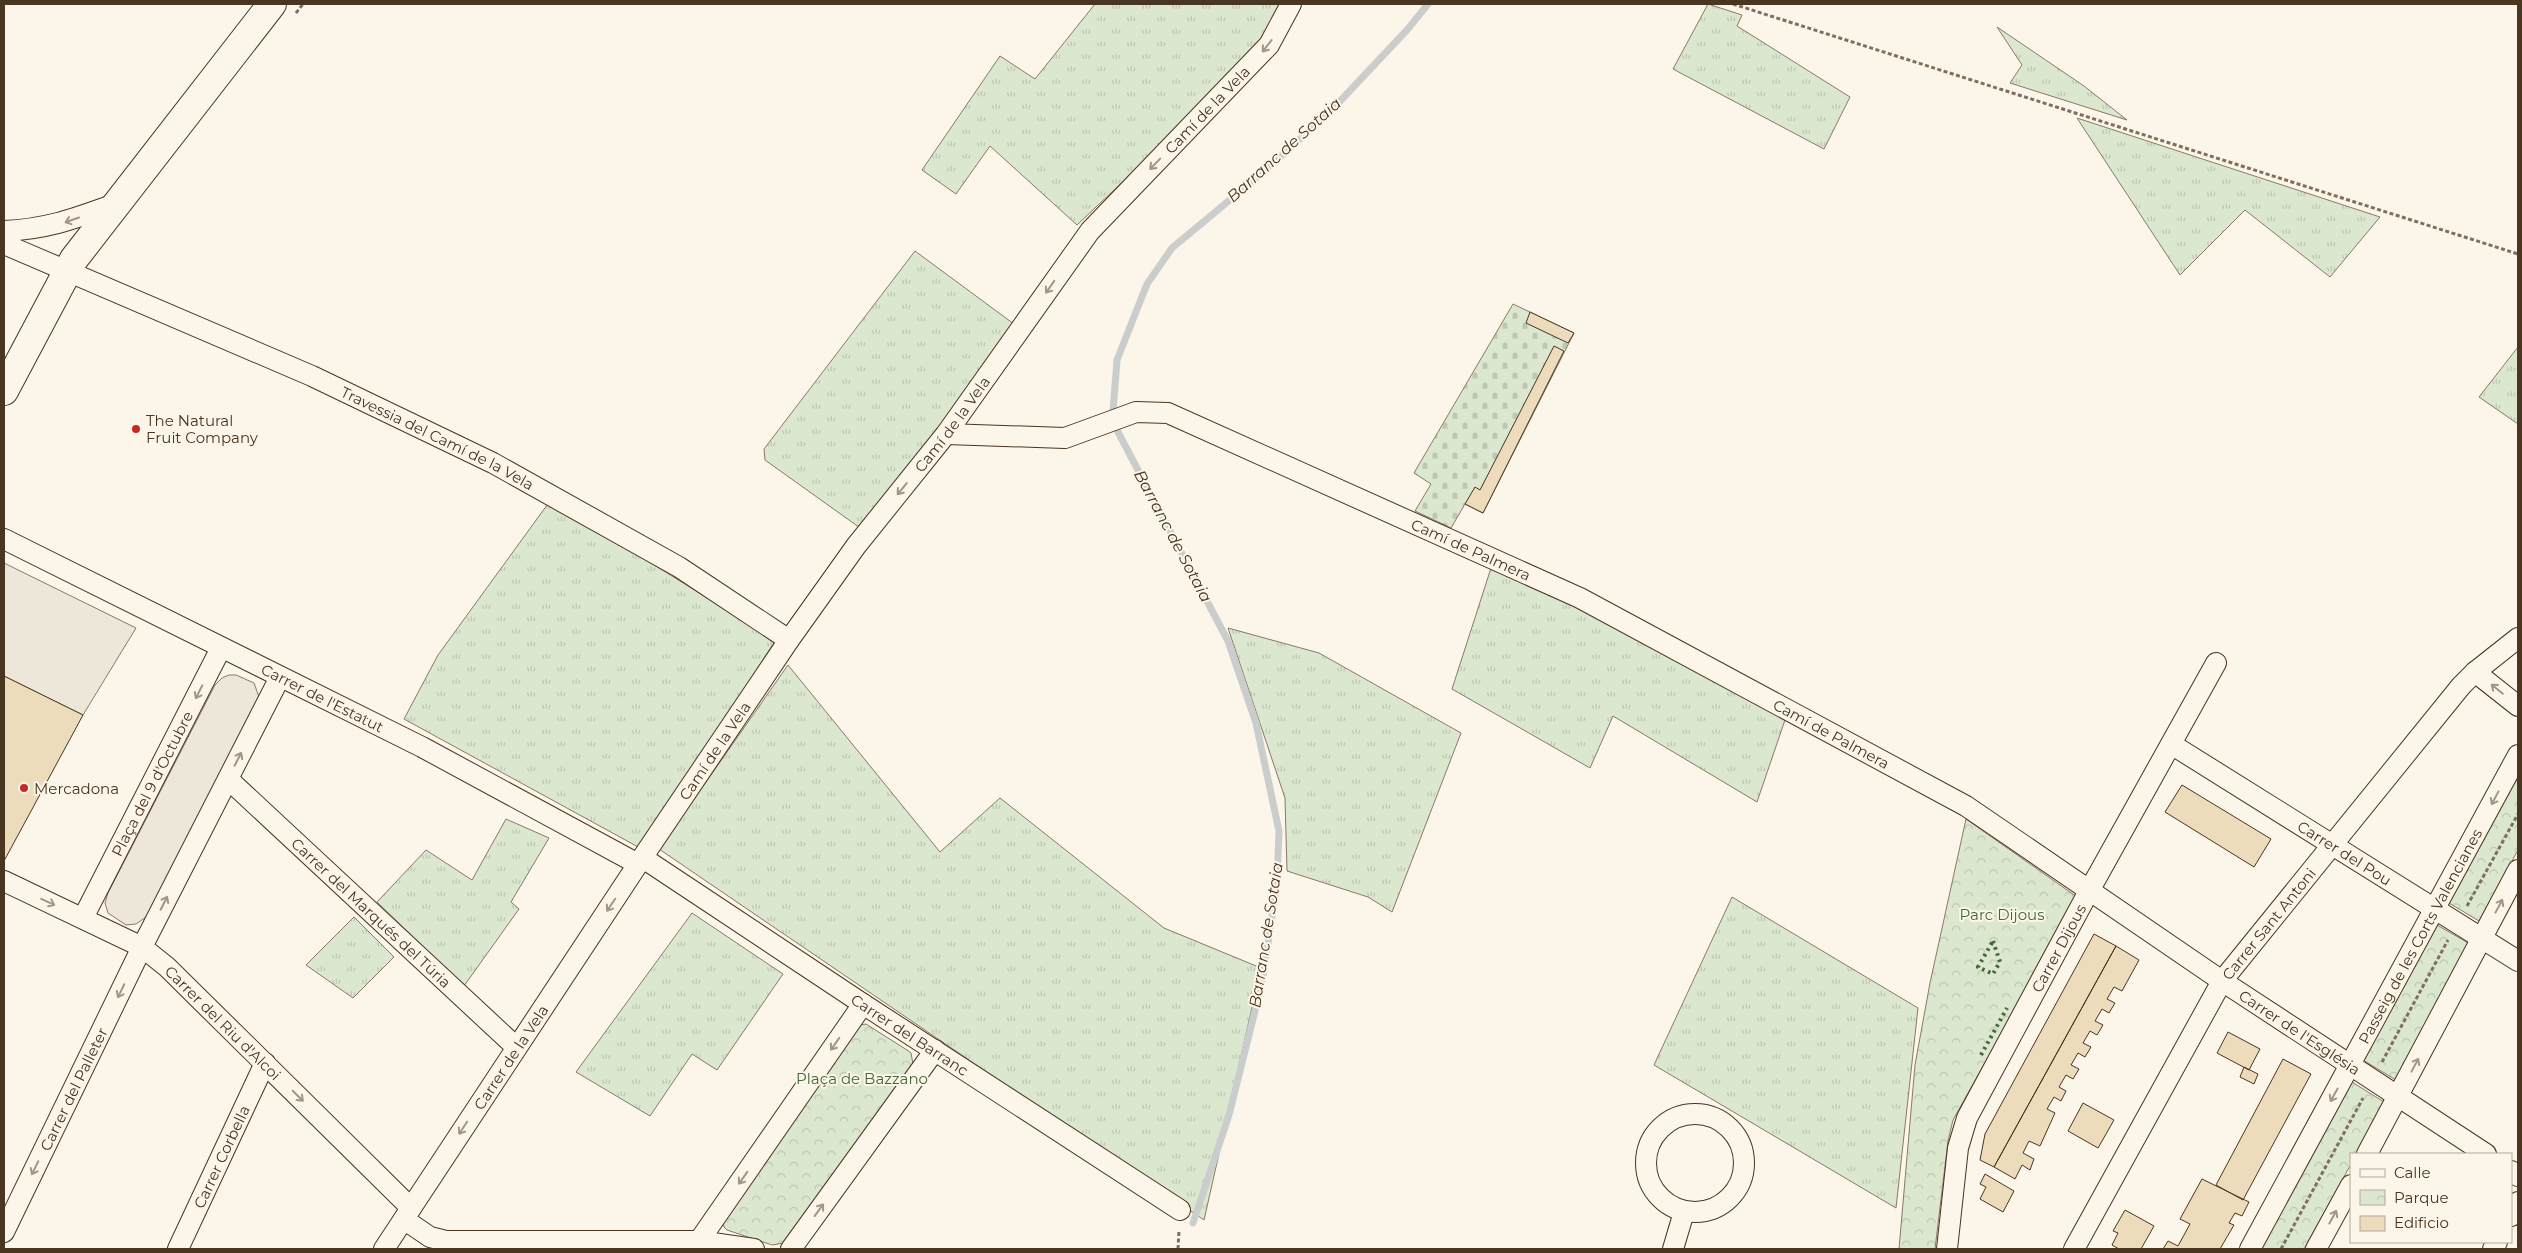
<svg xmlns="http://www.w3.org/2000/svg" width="2522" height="1253" font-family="Montserrat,sans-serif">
<defs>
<pattern id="grass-tufts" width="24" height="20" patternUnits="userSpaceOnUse" patternTransform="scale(1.25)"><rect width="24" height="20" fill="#dce7d0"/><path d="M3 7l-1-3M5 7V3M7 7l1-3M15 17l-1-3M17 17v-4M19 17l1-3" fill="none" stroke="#bec7b2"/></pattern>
<pattern id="cemetery-stones" width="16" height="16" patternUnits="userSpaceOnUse" patternTransform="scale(1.25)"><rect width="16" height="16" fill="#dce7d0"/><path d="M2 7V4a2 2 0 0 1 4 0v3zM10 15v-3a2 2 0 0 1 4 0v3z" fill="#bec7b2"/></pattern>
<pattern id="park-crowns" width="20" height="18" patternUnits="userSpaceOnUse" patternTransform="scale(1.25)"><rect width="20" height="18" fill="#dce7d0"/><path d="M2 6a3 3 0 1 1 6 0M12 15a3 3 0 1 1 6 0" fill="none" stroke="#bec7b2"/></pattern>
</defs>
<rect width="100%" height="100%" fill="#fbf6e9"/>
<path fill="url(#grass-tufts)" stroke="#887966" d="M1095,4H1286L1272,31L1224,86L1077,225L990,146L956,194L922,170L1000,56L1035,79Z
M1708,4L1742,15L1737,26L1850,97L1824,149L1673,69Z
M1997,27L2084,86L2127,120L2010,83L2022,65Z
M2077,118L2380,217L2330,277L2245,210L2180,275Z
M915,251L1018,327L863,530L765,460L764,449Z
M2518,347V424L2479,397Z
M550,501L776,640L640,848L404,719L438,655Z
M1492,565L1607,619L1787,714L1757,802L1613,716L1590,768L1452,689Z
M1228,628L1319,653L1461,733L1392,912L1368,897L1287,871L1285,798Z
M788,665L940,852L1000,798L1164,928L1261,968L1204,1220L659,849Z
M506,819L549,838L511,902L519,909L464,986L377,902L426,850L472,880Z
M1732,897L1918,1008L1896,1208L1654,1065Z
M692,913L783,974L717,1070L692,1054L650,1116L576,1072Z
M354,917L394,957L353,998L306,965Z"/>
<path fill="url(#cemetery-stones)" stroke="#887966" d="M1513,304L1574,333L1483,513L1465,504L1451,528L1415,511L1431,484L1414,473Z"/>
<path fill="url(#park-crowns)" stroke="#887966" d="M2518,774V850L2479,921L2449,903Z
M1966,819L2077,897L1953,1120L1948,1141L1935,1249H1899L1915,1065L1930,983Z
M2437,925L2470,944L2396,1080L2363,1060Z
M866,1024L907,1050L911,1053L913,1064L784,1243L772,1245L727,1230L724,1227L723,1222L860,1025Z
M2352,1082L2384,1102L2356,1154H2351V1164L2304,1249H2260Z"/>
<path fill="#ede7d9" stroke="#887966" d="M4,563L136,628L83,715L4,676Z
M229,675H236L254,683L259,697L149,915L136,924L126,925L108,913L105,903L108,893L215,685L222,678Z"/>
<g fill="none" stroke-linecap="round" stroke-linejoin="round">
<path stroke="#c9cecd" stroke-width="7" d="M1113,411L1117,360L1147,284L1172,248L1255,179L1326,116L1407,30L1428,4
M1118,432L1228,641L1256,723L1279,831L1277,883L1262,983L1229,1115L1193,1223"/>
</g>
<path fill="#ecdcbc" stroke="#4a3520" d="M1530,312L1574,333L1568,343L1526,323Z
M1554,346L1564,351L1483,513L1465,504L1475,487L1480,490Z
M4,676L83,715L4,861Z
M2182,785L2271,839L2254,867L2165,812Z
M2094,934L2116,946L1994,1167L1980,1160L1985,1134Z
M2116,946L2139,960L2122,991L2114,987L2107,999L2115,1003L2109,1013L2102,1009L2095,1021L2103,1025L2097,1035L2090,1031L2083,1043L2091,1047L2085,1057L2078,1053L2071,1065L2079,1069L2073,1079L2066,1075L2059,1087L2066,1091L2061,1101L2054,1097L2047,1109L2055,1113L2040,1146L2029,1141L2023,1153L2034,1159L2030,1170L2022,1165L2015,1179L1994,1167Z
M2228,1032L2260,1049L2249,1070L2217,1053Z
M2283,1059L2311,1074L2243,1200L2216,1185Z
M2244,1067L2258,1074L2254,1084L2240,1077Z
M2083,1103L2114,1120L2098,1148L2068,1131Z
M1985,1174L2014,1191L2003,1212L1980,1199L1986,1187L1980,1184Z
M2202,1179L2249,1202L2242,1216L2235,1213L2229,1223L2234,1225L2220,1249H2163L2168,1241L2178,1246L2190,1224L2180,1219Z
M2125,1210L2154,1226L2141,1249H2119L2112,1245L2118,1233L2113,1231Z"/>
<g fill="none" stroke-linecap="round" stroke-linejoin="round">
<defs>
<g id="street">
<path d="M4,231C49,229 76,218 118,203"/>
<path id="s1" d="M4,244L312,376L493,463L679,567L789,640"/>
<path id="s2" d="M946,434L1065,438L1136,412L1168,413L1580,598L1966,806L2222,981L2486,1154"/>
<path id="s3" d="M4,539L422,747L638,864"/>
<path d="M2475,672L2518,706"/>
<path id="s4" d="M2171,744L2518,961"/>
<path id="s5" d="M228,779L516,1047"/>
<path id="s6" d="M643,858L863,1004L1180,1210"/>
<path id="s7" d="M4,881L142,947L167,967L411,1208"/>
<path id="s8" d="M83,918L221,648"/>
<circle cx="1695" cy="1163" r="49"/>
<path d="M2367,1154L2518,870"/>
<path d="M2511,1171L2518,1176"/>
<path d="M2511,1216L2518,1202"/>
<path d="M405,1220L430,1237L446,1241H699L754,1249"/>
<path id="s9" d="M4,1232L142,947L280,677"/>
<path d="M699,1241L863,1004"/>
<path id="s10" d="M178,1249L265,1063"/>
<path id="s11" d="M384,1249L638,864L789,640L856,546L946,434L1090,231L1269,45L1291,4"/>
<path d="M791,1249L935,1050"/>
<path d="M1673,1249L1684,1212"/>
<path id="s12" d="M1947,1249L1958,1148L1967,1118L2089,891L2216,663"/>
<path id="s13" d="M2074,1249L2222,981L2461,686L2475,672L2518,638"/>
<path id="s14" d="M2250,1249L2518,755"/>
<path d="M2316,1249L2351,1185"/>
<path d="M2493,1249L2497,1242"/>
</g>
<path id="secondary" d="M4,391L74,259L272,4"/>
</defs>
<use href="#street" stroke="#4a3520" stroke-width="22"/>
<use href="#secondary" stroke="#4a3520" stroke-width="30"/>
<path stroke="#7f6f5c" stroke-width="3" stroke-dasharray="4 2.5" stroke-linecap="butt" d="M1733,4L2518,254
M296,13L303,4
M2467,906L2518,814
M2382,1062L2448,940
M1178,1249L1179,1230
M2281,1249L2363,1098"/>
<use href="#street" stroke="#fbf6e9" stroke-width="20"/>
<use href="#secondary" stroke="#fbf6e9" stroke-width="28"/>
<path stroke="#436837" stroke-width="4" stroke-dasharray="2.5 4" stroke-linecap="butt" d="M1993,941L2000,962L1993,974L1978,967Z
M1981,1055L2007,1008"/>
</g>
<defs><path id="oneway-shaft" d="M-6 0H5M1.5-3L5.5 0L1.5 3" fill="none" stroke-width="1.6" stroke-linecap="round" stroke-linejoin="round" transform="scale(1.25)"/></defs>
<g stroke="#a29684">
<use href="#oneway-shaft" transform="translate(1267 46) rotate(128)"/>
<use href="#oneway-shaft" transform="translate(1155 164) rotate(134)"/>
<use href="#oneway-shaft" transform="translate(72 220) rotate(161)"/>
<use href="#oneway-shaft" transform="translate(1050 287) rotate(125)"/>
<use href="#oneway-shaft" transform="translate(902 489) rotate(129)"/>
<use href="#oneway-shaft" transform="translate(2497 689) rotate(-141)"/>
<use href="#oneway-shaft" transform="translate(199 692) rotate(117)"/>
<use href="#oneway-shaft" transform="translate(238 759) rotate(-63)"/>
<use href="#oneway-shaft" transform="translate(2495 798) rotate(118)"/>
<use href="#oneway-shaft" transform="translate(48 902) rotate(25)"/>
<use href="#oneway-shaft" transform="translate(164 903) rotate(-63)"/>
<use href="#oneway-shaft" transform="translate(611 905) rotate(124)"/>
<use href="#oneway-shaft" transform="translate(2499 906) rotate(-62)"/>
<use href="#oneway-shaft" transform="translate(121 991) rotate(116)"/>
<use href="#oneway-shaft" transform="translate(835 1044) rotate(125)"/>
<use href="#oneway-shaft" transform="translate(2415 1065) rotate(-62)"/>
<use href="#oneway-shaft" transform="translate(2334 1095) rotate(119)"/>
<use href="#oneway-shaft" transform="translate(298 1096) rotate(45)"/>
<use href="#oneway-shaft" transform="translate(463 1128) rotate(123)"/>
<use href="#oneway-shaft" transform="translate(35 1168) rotate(116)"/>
<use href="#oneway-shaft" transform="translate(743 1178) rotate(125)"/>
<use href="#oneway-shaft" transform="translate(819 1210) rotate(-54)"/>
<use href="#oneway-shaft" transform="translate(2333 1217) rotate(-61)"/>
</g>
<g fill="#c62828" stroke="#fbf6e9" stroke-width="2">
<circle cx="136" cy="429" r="5"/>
<circle cx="24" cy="788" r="5"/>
</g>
<g text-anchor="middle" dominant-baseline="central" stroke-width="4" stroke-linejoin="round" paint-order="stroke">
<g font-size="15" fill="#4a3520" stroke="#fbf6e9">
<text stroke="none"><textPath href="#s11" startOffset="1408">Camí de la Vela</textPath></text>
<text stroke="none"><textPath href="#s11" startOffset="1002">Camí de la Vela</textPath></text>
<text stroke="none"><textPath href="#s1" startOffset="475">Travessia del Camí de la Vela</textPath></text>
<text stroke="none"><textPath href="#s2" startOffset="559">Camí de Palmera</textPath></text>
<text stroke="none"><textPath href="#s3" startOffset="356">Carrer de l'Estatut</textPath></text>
<text stroke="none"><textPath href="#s2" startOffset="964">Camí de Palmera</textPath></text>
<text stroke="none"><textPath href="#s11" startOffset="598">Camí de la Vela</textPath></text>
<text stroke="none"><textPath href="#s8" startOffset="151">Plaça del 9 d'Octubre</textPath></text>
<text stroke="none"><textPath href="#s4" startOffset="205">Carrer del Pou</textPath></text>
<text stroke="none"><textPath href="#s5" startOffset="196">Carrer del Marqués del Túria</textPath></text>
<text stroke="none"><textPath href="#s13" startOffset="380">Carrer Sant Antoni</textPath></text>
<text stroke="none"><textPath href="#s14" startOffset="356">Passeig de les Corts Valencianes</textPath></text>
<text stroke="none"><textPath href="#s12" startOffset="326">Carrer Dijous</textPath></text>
<text stroke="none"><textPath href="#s7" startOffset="264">Carrer del Riu d'Alcoi</textPath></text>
<text stroke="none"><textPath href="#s2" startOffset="1520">Carrer de l'Església</textPath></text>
<text stroke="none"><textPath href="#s6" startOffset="320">Carrer del Barranc</textPath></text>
<text stroke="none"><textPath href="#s11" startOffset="230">Carrer de la Vela</textPath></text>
<text stroke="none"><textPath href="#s9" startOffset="159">Carrer del Palleter</textPath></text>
<text stroke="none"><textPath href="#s10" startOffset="102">Carrer Corbella</textPath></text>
</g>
<g font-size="15" fill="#4a3520" stroke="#fbf6e9" text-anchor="start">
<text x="146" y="420">The Natural<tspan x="146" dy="17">Fruit Company</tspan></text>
<text x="34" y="788">Mercadona</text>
</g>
<g font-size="15" fill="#436837" stroke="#fbf6e9">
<text x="2002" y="914">Parc Dijous</text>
<text x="862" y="1078">Plaça de Bazzano</text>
</g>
<g font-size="16" font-style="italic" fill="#4a3520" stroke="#fbf6e9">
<text transform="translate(1284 150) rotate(-42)">Barranc de Sotaia</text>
<text transform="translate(1173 536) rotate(62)">Barranc de Sotaia</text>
<text transform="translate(1266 935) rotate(-81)">Barranc de Sotaia</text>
</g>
</g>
<rect width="2522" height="1253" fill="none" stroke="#4a3520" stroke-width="10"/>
<rect x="2350" y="1153" width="162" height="90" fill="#fbf6e9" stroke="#b4a999"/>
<rect x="2360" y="1169" width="25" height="8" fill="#fbf6e9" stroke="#b4a999"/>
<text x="2394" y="1178" font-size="15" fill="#4a3520">Calle</text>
<rect x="2360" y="1190" width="25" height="15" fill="url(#park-crowns)" stroke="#b4a999"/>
<text x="2394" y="1203" font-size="15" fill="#4a3520">Parque</text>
<rect x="2360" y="1216" width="25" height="15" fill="#ecdcbc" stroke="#b4a999"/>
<text x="2394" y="1228" font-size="15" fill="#4a3520">Edificio</text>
</svg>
